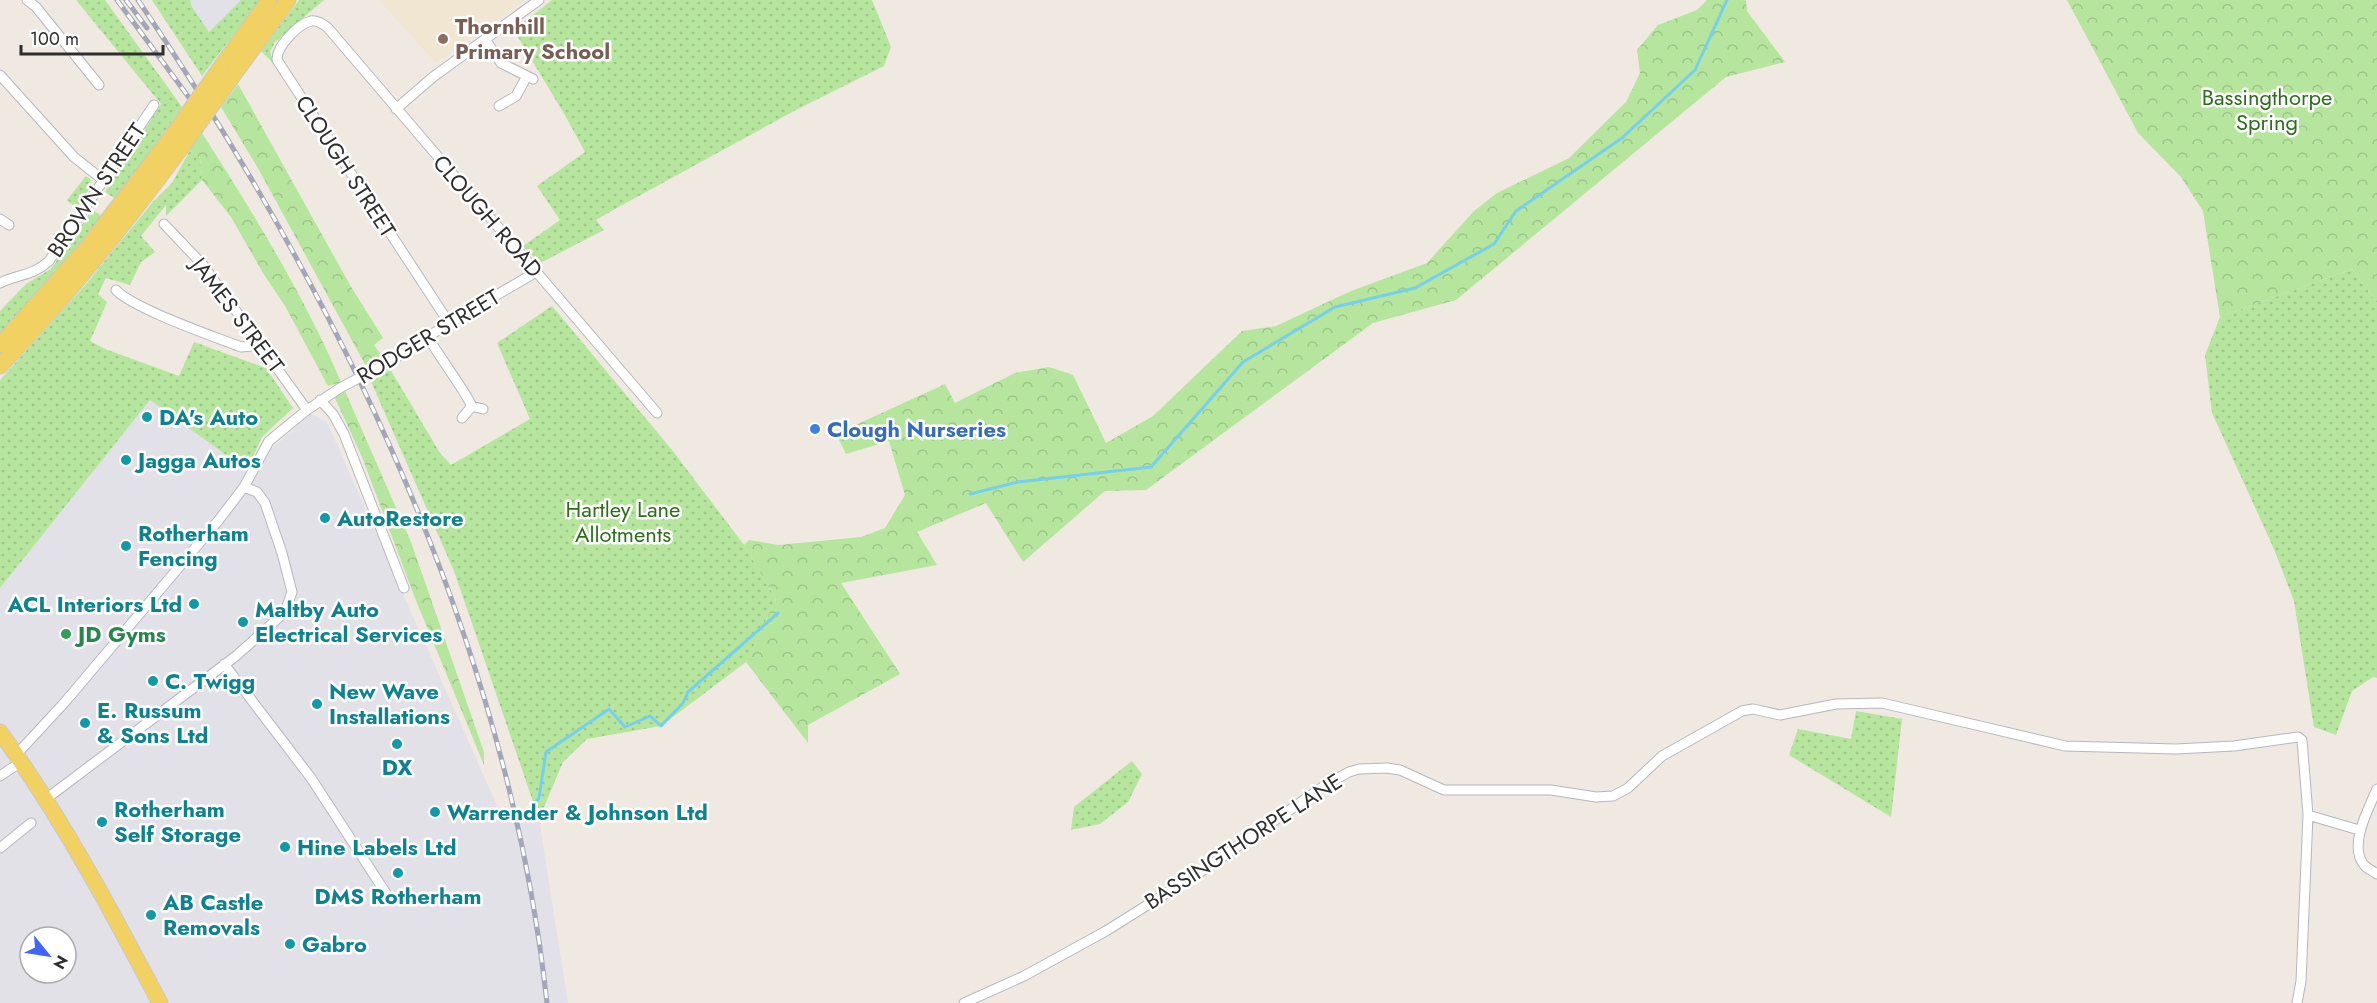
<svg xmlns="http://www.w3.org/2000/svg" width="2377" height="1003" font-family="Jost,sans-serif">
<defs>
<pattern id="green-dots" width="8" height="8" patternUnits="userSpaceOnUse" patternTransform="scale(1.5)"><rect width="8" height="8" fill="#b6e59e"/><path d="M2 2h.1M6 6h.1" fill="none" stroke="#9dc588" stroke-width="1.8" stroke-linecap="round"/></pattern>
<pattern id="forest-crowns" width="20" height="18" patternUnits="userSpaceOnUse" patternTransform="scale(1.5)"><rect width="20" height="18" fill="#b6e59e"/><path d="M2 6a3 3 0 1 1 6 0M12 15a3 3 0 1 1 6 0" fill="none" stroke="#9dc588"/></pattern>
</defs>
<rect width="100%" height="100%" fill="#efe9e1"/>
<path fill="#e3e1e8" fill-rule="evenodd" d="M190,0H241L209,32L192,7Z
M150,399L247,470L311,414L327,422L501,815L539,819L568,1003H0V588ZM30,937H66V973H30Z"/>
<path fill="#f0e6d1" d="M379,0H525L436,63Z"/>
<path fill="url(#green-dots)" d="M76,0H105L182,107L116,199L105,192L161,104Z
M152,0H190L192,7L209,32L241,0H260L202,76Z
M299,0H324L275,42L270,52L274,64L261,51Z
M552,0H872L891,47L884,66L794,111L615,209L596,220L604,230L540,263L523,246L560,220L537,186L585,152L566,117L515,32L523,28L524,22Z
M190,150L200,158L202,180L166,216V205L141,236L155,252L141,262L130,285L106,278L98,294L107,302L90,341L105,349L179,376L194,342L266,368L293,408L262,437L247,470L150,400L0,588V380L86,284L152,203L172,183Z
M86,176L90,179L92,185L76,208L67,200Z
M92,210L103,216L48,285L0,335V311L26,284L51,269Z
M2352,269L2377,303V678L2373,677L2352,691L2336,735L2314,727L2294,601L2274,549L2212,413L2205,355L2220,317Z
M552,306L672,450L744,545L776,599L746,662L661,726L587,739L563,762L539,819L454,571L369,377L385,369H390L440,453L451,465L530,419L497,343Z
M1856,711L1902,719L1891,817L1789,755L1798,729L1851,739Z
M1132,761L1142,774L1128,802L1100,824L1071,830L1074,807Z"/>
<path fill="url(#forest-crowns)" d="M1707,0H1746L1747,11L1785,62L1726,77L1456,300L1373,323L1146,490L1105,491L1023,562L986,503L917,532L937,565L841,583L900,674L808,725V743L746,662L776,599L744,545L749,540L779,545L861,537L885,528L905,495L889,441L846,454L836,434L945,384L955,403L1015,373L1049,367L1073,375L1106,443L1153,416L1242,331L1276,326L1351,291L1427,263L1474,211L1497,193L1569,158L1626,102L1640,73L1637,50L1658,25L1697,10Z
M2067,0H2377V303L2352,269L2220,317L2203,211L2181,177L2138,133Z
M238,84L350,285L383,338L374,345L384,359L367,368L259,170L221,107Z
M202,133C253,213 304,295 341,382L328,386L285,306L263,273L231,217L202,180L200,158L190,150Z
M345,391L411,542L484,752V765L415,598L362,457L334,396Z"/>
<g fill="none" stroke-linecap="round" stroke-linejoin="round">
<path stroke="#75cff0" stroke-width="3" d="M970,494L1018,482L1151,467L1243,362L1335,307L1415,288L1494,244L1516,211L1622,138L1695,70L1727,0
M530,808L539,798L546,752L609,709L625,727L650,716L661,726L683,703L688,692L778,613"/>
<defs>
<path id="minor" d="M27,0L36,7L99,85
M485,39L501,63L533,79
M0,75L74,157L103,180
M499,106L516,96L527,76
M396,109L433,77L539,0
M0,219L9,225
M164,224L203,265L307,410
M0,283C18,274 33,276 49,261L154,105
M116,290C134,309 213,336 241,347L252,346L259,341
M449,323L277,60C276,47 298,24 311,21C317,20 323,24 328,28L657,413
M428,337C442,361 459,382 472,406
M370,372L385,365L449,323L536,272
M320,400L333,414L344,434L404,588
M462,418L472,406L483,409
M224,664L311,778L391,901
M16,755L65,702L218,521L244,487L269,441L307,410L340,388
M0,776L21,762
M2377,789C2369,808 2347,847 2365,866C2368,869 2373,871 2377,874
M46,799L236,656L285,612L292,592L282,553L265,503L257,492L244,487
M2308,815L2359,830
M0,848L31,823
M964,1003L1024,976L1106,931L1208,867L1327,784L1349,772L1359,769L1387,768L1400,770L1444,790H1551L1596,797L1613,796L1628,788L1662,756L1742,711L1753,709L1780,715L1836,704L1882,703L2065,746L2176,749L2234,746L2298,737L2302,740L2308,815L2301,981L2297,1003"/>
<path id="primary" d="M223,64L269,0
M232,77L288,0
M0,345L88,246L174,133
M0,366C67,296 127,222 184,144
M0,732C62,818 111,910 160,1003"/>
</defs>
<use href="#minor" stroke="#b4b7c1" stroke-width="11"/>
<use href="#primary" stroke="#c9c9c9" stroke-width="17"/>
<use href="#minor" stroke="#fff" stroke-width="9"/>
<use href="#primary" stroke="#f2d163" stroke-width="15"/>
<defs>
<path id="rail" d="M117,0L207,122
M126,0L147,28
M138,0C340,298 508,641 547,1003"/>
</defs>
<use href="#rail" stroke="#a3a6b8" stroke-width="5"/>
<use href="#rail" stroke="#fff" stroke-width="3" stroke-dasharray="9" stroke-linecap="butt"/>
<defs>
<path id="minor-bridge" d="M340,388L370,372"/>
<path id="primary-bridge" d="M174,133L223,64
M184,144L232,77"/>
</defs>
<use href="#minor-bridge" stroke="#b4b7c1" stroke-width="11" stroke-linecap="butt"/>
<use href="#primary-bridge" stroke="#c9c9c9" stroke-width="17" stroke-linecap="butt"/>
<use href="#minor-bridge" stroke="#fff" stroke-width="9"/>
<use href="#primary-bridge" stroke="#f2d163" stroke-width="15"/>
</g>
<circle fill="#8d6e63" stroke="#fff" stroke-width="2" cx="443" cy="39" r="6"/>
<g fill="#0f9aa8" stroke="#fff" stroke-width="2">
<circle cx="147" cy="417" r="6"/>
<circle cx="126" cy="460" r="6"/>
<circle cx="325" cy="518" r="6"/>
<circle cx="126" cy="546" r="6"/>
<circle cx="194" cy="604" r="6"/>
<circle cx="243" cy="622" r="6"/>
<circle cx="153" cy="681" r="6"/>
<circle cx="317" cy="704" r="6"/>
<circle cx="85" cy="723" r="6"/>
<circle cx="397" cy="744" r="6"/>
<circle cx="435" cy="812" r="6"/>
<circle cx="102" cy="822" r="6"/>
<circle cx="285" cy="847" r="6"/>
<circle cx="398" cy="873" r="6"/>
<circle cx="151" cy="915" r="6"/>
<circle cx="290" cy="944" r="6"/>
</g>
<circle fill="#3f7fe0" stroke="#fff" stroke-width="2" cx="815" cy="429" r="6"/>
<circle fill="#2e9e5b" stroke="#fff" stroke-width="2" cx="66" cy="634" r="6"/>
<g text-anchor="middle" dominant-baseline="central" stroke-width="5" stroke-linejoin="round" paint-order="stroke">
<g font-size="22" font-weight="bold" fill="#785e54" stroke="#fff" text-anchor="start">
<text x="455" y="26">Thornhill<tspan x="455" dy="25">Primary School</tspan></text>
</g>
<g font-size="22" fill="#2c6e1b" stroke="#fff">
<text x="2267" y="97">Bassingthorpe<tspan x="2267" dy="25">Spring</tspan></text>
<text x="623" y="509">Hartley Lane<tspan x="623" dy="25">Allotments</tspan></text>
</g>
<g font-size="22" fill="#2e2e2e" stroke="#fff">
<text transform="translate(346 166) rotate(57)">CLOUGH STREET</text>
<text transform="translate(96 190) rotate(-56)">BROWN STREET</text>
<text transform="translate(488 216) rotate(49)">CLOUGH ROAD</text>
<text transform="translate(238 315) rotate(53)">JAMES STREET</text>
<text transform="translate(428 336) rotate(-31)">RODGER STREET</text>
<text transform="translate(1243 841) rotate(-33)">BASSINGTHORPE LANE</text>
</g>
<g font-size="22" font-weight="bold" fill="#0d838f" stroke="#fff" text-anchor="start">
<text x="159" y="417">DA's Auto</text>
<text x="138" y="460">Jagga Autos</text>
<text x="337" y="518">AutoRestore</text>
<text x="138" y="533">Rotherham<tspan x="138" dy="25">Fencing</tspan></text>
<text x="182" y="604" text-anchor="end">ACL Interiors Ltd</text>
<text x="255" y="609">Maltby Auto<tspan x="255" dy="25">Electrical Services</tspan></text>
<text x="165" y="681">C. Twigg</text>
<text x="329" y="691">New Wave<tspan x="329" dy="25">Installations</tspan></text>
<text x="97" y="710">E. Russum<tspan x="97" dy="25">&amp; Sons Ltd</tspan></text>
<text x="397" y="767" text-anchor="middle">DX</text>
<text x="114" y="809">Rotherham<tspan x="114" dy="25">Self Storage</tspan></text>
<text x="447" y="812">Warrender &amp; Johnson Ltd</text>
<text x="297" y="847">Hine Labels Ltd</text>
<text x="398" y="896" text-anchor="middle">DMS Rotherham</text>
<text x="163" y="902">AB Castle<tspan x="163" dy="25">Removals</tspan></text>
<text x="302" y="944">Gabro</text>
</g>
<g font-size="22" font-weight="bold" fill="#366cbe" stroke="#fff" text-anchor="start">
<text x="827" y="429">Clough Nurseries</text>
</g>
<g font-size="22" font-weight="bold" fill="#27864d" stroke="#fff" text-anchor="start">
<text x="78" y="634">JD Gyms</text>
</g>
</g>
<g transform="translate(48 955) rotate(120)"><circle r="28" fill="#ffffff" stroke="#ababab" stroke-width="1.5"/>
<path d="M0-4.5L10 22L0 15L-10 22Z" fill="#4264fb"/>
<text y="-9" font-size="16" font-weight="bold" text-anchor="middle" fill="#2e2e2e">N</text>
</g>
<path d="M21 45v9h142v-9" fill="none" stroke="#2e2e2e" stroke-width="3"/>
<text x="30" y="45" font-size="18" fill="#2e2e2e" stroke="#ffffff" stroke-width="4.5" paint-order="stroke">100 m</text>
</svg>
